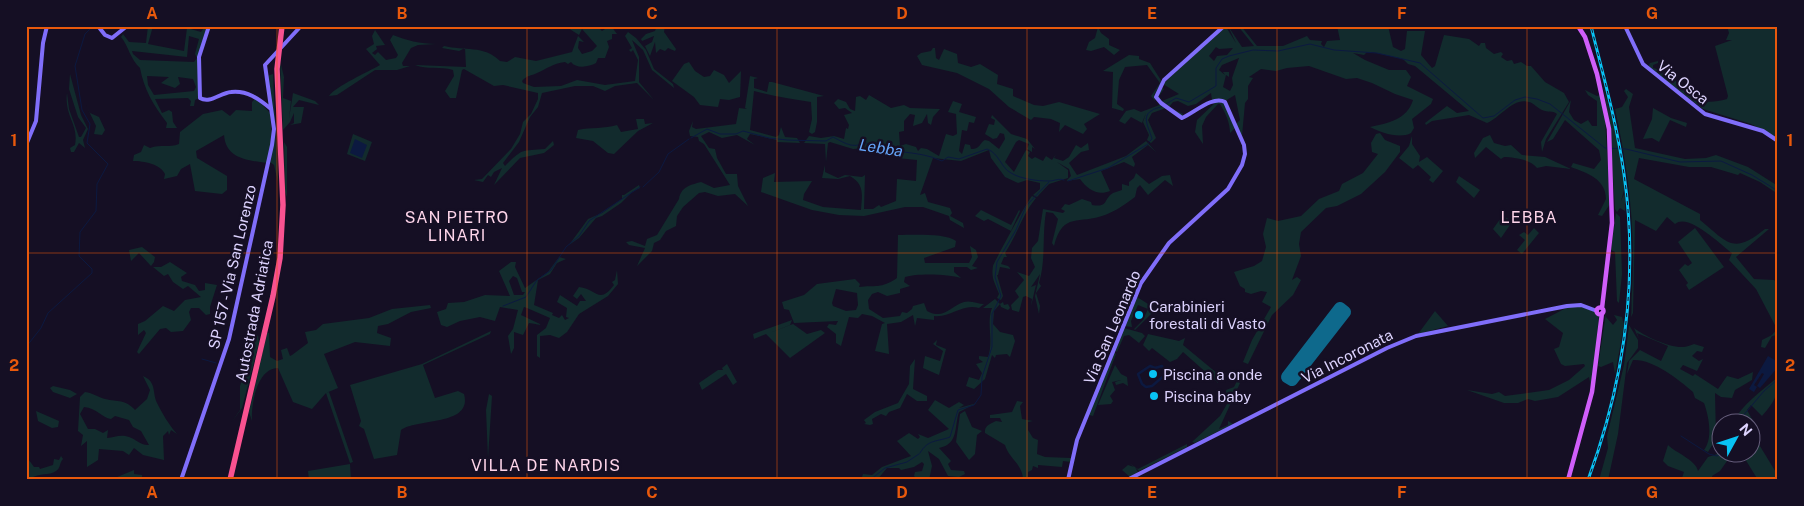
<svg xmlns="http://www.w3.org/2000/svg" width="1804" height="506" font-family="'Public Sans',sans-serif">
<rect width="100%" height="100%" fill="#150f24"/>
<path fill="#122b2d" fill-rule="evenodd" d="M148,26H153L148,44L184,51L187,28L201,32L205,26H208L200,52L199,98L195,100L194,106H190L191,101L188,98L155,99L162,113L169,110L172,112L173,122L177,128H166L167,123C153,105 144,89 140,68C130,59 129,47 121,37L123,34L129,42L146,43ZM189,36L199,39L195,54L197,58L194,62L140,60L133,54L132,51L187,57ZM147,76L169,77L161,83L175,88L180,84L178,77L193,79L196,87L194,91L154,95L148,85Z
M565,26H597L602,31L605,29L602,26H611L617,34H612V39L607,41L609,47L605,58H598L596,63C589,67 576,69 571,62L568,64L565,62C552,64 548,68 537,73C531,76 527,75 522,81L523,83L534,87L561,86L577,80L605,85L635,81L638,60L633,50L631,52L629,50L632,48L625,36L628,32L636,38L646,50L654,69L673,84L674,88L652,70L643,50L632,40L639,57V82L654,100L637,83L615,86L605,91L593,86H575L542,93L538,107L530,117L519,142L503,163L505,166C523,148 521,151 545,149L553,141L554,145L544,153L520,158L494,185L502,168L494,172L491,177L488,175L483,182L474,180L482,179L511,149L520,134L523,122L531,114L538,99V93L503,85L494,86L464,69L462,70L456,98H450L445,91L454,76L453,70C440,66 427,70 415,65L466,67L465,48L459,51L442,48L444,46C464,51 484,45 500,61L507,62L515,57L536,61L572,52L578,36L584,42L579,41L578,48L582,54L592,51L597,46L582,29L579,35Z
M657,26H665L664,32L676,49L675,51L668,48L665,51L660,49L656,53L655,42L650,56L645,46L652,42L654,36L642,41L641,39L646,34L655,31Z
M1228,26L1242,47L1254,46L1238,26H1241L1257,46H1283L1307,36L1310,40L1322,41L1321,44L1324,47L1327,41L1340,40L1337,26H1388L1393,47L1401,51L1405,49L1407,31H1425L1421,55L1432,68L1435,66L1444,35L1469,39L1479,46L1481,43H1485L1486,48L1494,54L1501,52L1503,54L1501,57L1507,61L1512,60L1514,64L1521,62L1527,66H1531L1545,82L1564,93L1569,102L1546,139L1542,152L1541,142L1557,114C1552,110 1548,113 1542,110C1537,108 1534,103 1529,102C1513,97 1501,117 1487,123L1469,115L1432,121L1426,125L1425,123L1447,106L1457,113L1469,111L1415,66L1408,64L1403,59L1372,52H1367L1364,55L1353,53L1365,60L1389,70H1406L1411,77L1407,86L1433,99L1431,104L1412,119L1414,128L1411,133C1400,139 1381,133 1370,127C1388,123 1407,120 1413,100L1395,94L1372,83L1357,78L1346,79L1309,66L1287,68L1276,71L1261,69L1249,77L1253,78L1248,86V99L1245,103L1242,136L1236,124L1240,120L1235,95L1225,101L1212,100L1211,93L1196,104L1188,106L1178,101L1173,102L1169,107L1183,114L1182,117L1158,98L1161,87L1164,89L1159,96L1162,101L1179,94L1163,84L1223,28L1226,27L1236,43ZM1216,47L1219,49L1233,48L1227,55L1217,56L1214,61L1209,56ZM1239,58L1232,78L1233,85L1230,91L1223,87L1226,75L1229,77V72H1223L1225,75L1219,70L1222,65Z
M1727,26H1778V138L1751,124L1703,109L1648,67L1650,63L1658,61V63L1653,65V68C1685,75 1683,112 1727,99L1728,96L1715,46L1732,40H1726L1729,33Z
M1098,27L1101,33L1109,39V45L1120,50L1114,55L1104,47L1091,51L1086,50L1089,42L1095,38Z
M375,30L385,45L376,46L377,49L372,53L375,55L378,52L386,60L396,58L398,55L390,40L393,35C405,40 421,44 436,44L418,45L411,48L402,63L403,66H410L397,70H375L337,95L329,96C336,86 368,72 380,65L366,49L374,44L372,36Z
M933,48H935L936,58L939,60L944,49L957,54L958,63L971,67L980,64L998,75L997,84L1013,89V96L1034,105L1043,106L1059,102L1100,114L1084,124L1087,129L1083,134L1065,125L1059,132L1060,123L1051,119L1034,117L1031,120L1009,107L989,89L957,73L922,65L917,56L921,53L931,51Z
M1129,55L1139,56V59L1150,63L1162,82L1154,95L1155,101L1151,96L1160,83L1147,65L1125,67L1119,80L1117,104L1124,109L1123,111L1112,108L1113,72L1103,71Z
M280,61L284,77L283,98L291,101L289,119L293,93L315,101L319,105L299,100L293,107H304L301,123L290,125L294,123V113L290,122L283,130Z
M689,62L695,71L704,77L710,76L714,70L724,75L729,83L741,71L740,97L729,100L720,99L718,107L700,105L694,97L672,81L684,64Z
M70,74L81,115L88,129L83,140L85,148L79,143L74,152H71L70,148L75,145C79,124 64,116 67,93L69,109L79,137H81L86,128L78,117L69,89Z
M273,74L278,182L274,165L270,162L274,137L267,76Z
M750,76L758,78L754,79V88L767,92L769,82H772L824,96L817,97V122L815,132L812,134L809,132L812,119L811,102C791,99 774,96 754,91L750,130L776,137L779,135L781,127L785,137L797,138L800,143L777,142V140L750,134L747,139L755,145L737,135L722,138L709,132L701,136L709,148L715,149L717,158L726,174H737L738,186L748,206L735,194L718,196L705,192L699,193L683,207L677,216L676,226L666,231L660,240L654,243L652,251L637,266L645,248L629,245L626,242L632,241L645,246L647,239L657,235L679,199C681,187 690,185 701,182L714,188L730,185L704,144L699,141L698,137L690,136L689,131L693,121L692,127L696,129L736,124L739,108L747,109L745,108Z
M1603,84L1617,138L1625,187L1621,201L1625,192V211L1620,208L1617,212L1615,209L1610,130Z
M1626,89L1633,94L1629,107L1635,148L1685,159L1706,158L1716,155L1748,167L1778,186V194L1760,182L1740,173L1738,175L1711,167H1689L1639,158L1634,179L1700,214V220C1728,243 1733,255 1765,229H1769L1736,257L1754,279L1774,280L1778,283L1775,318L1778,335L1772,336L1765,348L1761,347L1762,340L1772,335L1777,329L1756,289L1729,260L1732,253C1721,245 1688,212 1675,224L1667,217L1656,231L1635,220L1633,313L1631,317C1632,309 1631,299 1632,291C1636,230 1628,168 1615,109L1622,107L1628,97L1624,91Z
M1585,90L1597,96L1600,95L1605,118L1610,204L1602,216L1598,215L1606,199C1606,179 1587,173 1571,167L1573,163L1594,169L1601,160L1599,150L1565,120L1553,139L1547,142L1571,100L1569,112L1574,120L1581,124L1588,120L1592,126H1597V101L1588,95Z
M869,95L891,108L904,105L910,108L940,109L933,117L931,125L928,123L927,114L922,123L913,126L915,115L910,114L904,121V131L899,132L900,146L906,144L916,147L918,151L921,148L927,149L939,156L946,134L953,136L957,134L956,114L948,112L953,101L962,104L959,112L976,117L974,123L969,122L967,131L962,130L959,151L962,154L965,144L970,145L971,149C981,149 979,143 985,140L989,141L999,149L1005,139L1004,134L1000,133L997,138L993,139L985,134L989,124L994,125L995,120L991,118L992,115L1011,134L1027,139L1035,149L1032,147V152L1027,149L1029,144L1019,140L1016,142L1005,162L1014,172L1026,150L1030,152L1028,156L1032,159L1035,157L1043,161L1046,156L1052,160L1056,154L1054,158L1063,161L1069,157L1076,145L1081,148L1088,143L1089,150L1081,152L1069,163L1077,175L1126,156L1146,141L1156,152L1148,145L1132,157L1135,164L1134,167L1124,162L1101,171L1110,191C1098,196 1088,190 1080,179L1066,181L1071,176L1069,169L1057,162L1068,170V178L1049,184L1037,197L1033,195L1040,189V183L1027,180L1018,183L1005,177L991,158L989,150L961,161L933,158L920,195L925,193L928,202L950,208L952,213L950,216L963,223L964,228L950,220L949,216L923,207H905L864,216L839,215L812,210L761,192L763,178L775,173L774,182L812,181L804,194L803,200L823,207L861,210C862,195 865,185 850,176L838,179L822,178L825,165V172L838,178L845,175L862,177L865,175L864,209H873L879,205L881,207L896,201L897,179L916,181L917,160L897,158L896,152L869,148L853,149L830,142L828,143L826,162L825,144L804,143L809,136L821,138L834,136L844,139L846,128L848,129L849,125L844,115L852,113L845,108L839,109L834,103L838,99L846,102L850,109L855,111L856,97L860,96L866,100Z
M256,98L270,113L272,137L267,163C247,160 226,159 224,135L196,151L197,158L227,176V190L222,194L195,191L190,164L181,169L177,176L164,179L165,174C160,164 144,161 133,161L134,155L141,152L144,145L150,148C161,144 169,148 179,144L180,132L203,114L222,110L230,116L236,110L252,111V102Z
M1217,101L1225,103L1236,127L1230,133C1230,123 1226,114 1220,104H1218L1206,117L1202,126L1203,144L1195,132L1197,120Z
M1162,104L1166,108L1152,113L1148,120L1156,138L1151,143L1147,140L1149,135L1143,122L1146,113L1142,123L1131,117L1125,124L1119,121L1126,111L1134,109L1141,112Z
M86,105L90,113L99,117L105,130L102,135L94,134L96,126Z
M1653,108L1671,118L1687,123L1686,127L1670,120L1659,142L1652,138L1643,139L1652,119Z
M636,119H644L645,124L653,123L638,131L614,154L608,153L593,141L576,138L578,130C591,127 604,129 617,125L621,132L638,129Z
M1380,133L1385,140L1400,146V152L1385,172L1361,194L1337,206L1326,208L1301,232L1299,244L1301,256L1292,280L1297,277L1301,280L1293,295L1272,315L1248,364L1243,362L1252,340L1271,307L1262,302L1267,292L1261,291L1251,294L1245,292V289L1240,286L1234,272L1254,266L1262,261L1266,247L1263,234L1267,218L1278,221L1301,216L1319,199L1339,191L1342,184L1363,173L1378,154L1372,152L1371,143L1376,134Z
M353,134L372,142L365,161L347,154Z
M1490,135L1494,143L1505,146L1511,145L1522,155L1545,157L1571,169L1546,166L1537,168C1531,160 1514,157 1504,157L1501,159L1486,147L1475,158L1474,153L1483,138Z
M1412,136V144L1420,156L1419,162L1427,157L1443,171L1433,183L1429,180L1431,177L1418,165L1413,169L1399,158L1409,146Z
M284,142L287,147V197L285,192Z
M1136,173L1149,184L1162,176L1170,175L1173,186L1165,180L1148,195L1140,185L1137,188L1135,197C1127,203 1116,211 1105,215C1079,225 1063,211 1054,246L1052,243L1058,219L1053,213L1046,212C1042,235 1046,260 1039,283L1041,286L1036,293L1040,306L1039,314L1035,296L1040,274L1031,287L1036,285C1034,292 1033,299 1031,306L1032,299L1026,296L1023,297L1019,312L1012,310L1011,305L1019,297L1015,291L1024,280L1017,272L1029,276L1035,267L1031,258L1032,248L1038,241L1043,209L1063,213L1065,211L1061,209L1065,204L1069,205L1082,199L1091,202L1092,205C1109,208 1103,199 1113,193C1116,192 1119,191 1122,190V184L1129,186V182L1134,178Z
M1459,176L1480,190L1474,198L1456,182Z
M639,185L640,188L632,192L621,203L602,216L596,218L579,238L569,245L588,219L602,213L622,199V195H624Z
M1032,196L1036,198C1022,215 1017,235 1005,253L1007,257H1004L1001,264L1008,266L1011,269L1000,267L998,275H997L1003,296L1001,300L997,298L999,294C995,283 991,279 993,266C995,260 1028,200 1032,196Z
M981,210L1011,225L1019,210L1020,211L1011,231L988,219L984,221L975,216Z
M1616,213L1620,217L1622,274L1619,303L1617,301L1615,252L1611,250Z
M1503,215L1512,222L1501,238L1493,229Z
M1534,228L1539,233L1522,254L1517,250L1525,240L1519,235L1524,232L1528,235Z
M1695,228L1724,267L1689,290L1686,285L1688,283L1679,270L1685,264L1688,266L1692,263L1678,242Z
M898,235C912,235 946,233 956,241L955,247L924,258L925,263H969L972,257L970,246L976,250L978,257L972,266L978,268L971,270L967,267H954V272L961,278C949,274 917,273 905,277L904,282L910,286L900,289V293L887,296L878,292L872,294L868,300L869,309L883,318L900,316L902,312L907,313L912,309L913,306L924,303L927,311C944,320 949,307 964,302C971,300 978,304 984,304L979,308C962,303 951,318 934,316V320L917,318L915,326L913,315L901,322L887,324L889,354L875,351L882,324L885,323L872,316L862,314L858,318L849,317L841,346L836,343V334L827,327L829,324L836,325L838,321L794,323L789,310L784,309L782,302L804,295L817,284L855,279L860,284L859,287C875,285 881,289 897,278ZM836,289L857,293L858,305L856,310L846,311L833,306L832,303Z
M142,247L155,257L154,262L151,266L139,253L131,261L129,250Z
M559,257L566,259L557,263L550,274L538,280L534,305L553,313L552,315L559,318L562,315L565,320L569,318L566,317L567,308L557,302L560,295L577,306L580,301H586L581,294L577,299L573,296L579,287C597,289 599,305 614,285L612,282L615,280L617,270L618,284L608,296L579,314L567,332L559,338L550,335L540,336V358L537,356V335L546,328L550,318L527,308L524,307L521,315L542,325L529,323L523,335L514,332V348L511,354L508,336L513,329L518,310L500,307L495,321L480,317L460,321L447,327L441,325L437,312L446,309L448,303L464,302L485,295L510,296L499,271L511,262H516L515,267L525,288L548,272ZM513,276L517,278L522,292H525L523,295H514L509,281Z
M170,262L187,273L181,277L182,281L195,285L199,291L205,290V283L217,285L210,307V314L206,315L199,308H191L189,312L191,320L183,331L171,332L166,328L160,329L139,354L137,352L146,333L144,330L138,335V324L145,321L163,306L174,311L185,300L201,297L188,286L183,289L173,282L168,274L164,276L153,267H161Z
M1137,297L1156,309L1135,330L1134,329L1143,320L1148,309L1138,305L1131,321L1132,327L1124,326Z
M995,299L1000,304L1003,302L1004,305L1008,304L1010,308L1008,310L1001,307L1000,304L994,311L993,324L1000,332L1013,335L1015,341L1010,357L1007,354L996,355L995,358L992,355L985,379L974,389L966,386L969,377L979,380L982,373L976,364L983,362L979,359V356L988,357C994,340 986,324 992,308H983Z
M430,305L431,308L411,312L388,324L378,326L377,333L391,338L390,346L355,342L324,354L338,388L326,393L329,392L353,462L350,463L326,393L312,409L293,402L278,368C257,368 251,404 252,421L249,412L267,333H269L270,357L277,361L283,359L281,350L287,348L290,356L292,355L308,343L305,332L316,330L323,324L369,318L392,309Z
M1579,306L1596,312L1599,317L1591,387L1589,377L1558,397L1535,401L1528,399L1518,403H1504L1467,390L1492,394L1499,392L1505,396L1549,390L1569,380L1585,366L1584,364L1565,366L1561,364L1554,349L1559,347L1563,333L1545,319L1568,307Z
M1435,311L1448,326L1418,334Z
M1606,313V317L1613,325L1617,320L1614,315L1622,317L1624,325L1609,408L1615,374L1613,362L1601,367L1598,366Z
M792,320L790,325L767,334L793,324L807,334L821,330L825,333L790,358L766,334L754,339L753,334Z
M1629,325L1638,340V348L1627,363L1618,434L1608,480H1599L1608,448L1607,436L1624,365Z
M1124,328L1142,333L1145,336L1139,343L1129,335L1124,336L1117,352L1114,350Z
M1634,328C1644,336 1670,348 1683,347C1686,347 1691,345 1694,344L1704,347L1702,352L1697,351L1692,356L1699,361L1703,359L1697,371L1683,365L1680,369L1693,376L1695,374L1718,389L1727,376L1738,379L1753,372L1752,380L1735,390L1732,398L1721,397L1715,393L1716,439L1708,452L1704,450C1713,438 1709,417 1704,403L1695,398L1693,392C1678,379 1653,359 1633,360L1627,374L1629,361L1640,350L1661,361L1668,346L1637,333L1639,339Z
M491,331L490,334L423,365L435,398L458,391L464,394C473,426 417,418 401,430L397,455L374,459L364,429L359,426L361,421L350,385L422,364Z
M1148,334L1179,341L1185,338L1183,345L1218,374V383L1183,352L1177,359L1170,362L1152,348L1149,351L1143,345Z
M258,335L259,343L242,408L231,423L240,410V386L256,337Z
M937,340L936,345L946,349L939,375L923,368L925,356L940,361L943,351L933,344Z
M1113,351L1116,354L1093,416L1089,415Z
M915,359L913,389L927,396V401H917L907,394L900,408L889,412L886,416L881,414L872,419L873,424L870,425L864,424L866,423L864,420L875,412L898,403L909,384L910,366Z
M727,364L737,382L733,385L726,374L702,390L699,383L718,370H723L722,368Z
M1115,365L1121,374L1127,377L1128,386L1123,383L1116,385L1115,382L1121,380L1112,382L1115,390L1110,396L1113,401L1111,404L1098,405Z
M143,376C157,382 152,393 157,403C162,413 169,425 177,434L171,430L169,435L168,431L163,436L164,460L143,455L134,448L129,455L123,451L99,449L98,460L87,467V441L81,446L83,435L78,431L80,397L85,392C93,393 98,397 105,399C118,402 125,399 135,410L147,399L150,390ZM84,407C97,408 102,418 111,419L115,416L129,420L133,427L141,431L149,445C141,446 136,439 129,437C121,434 115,437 107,438L108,430L103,433L95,429H88L80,414Z
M1778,377C1778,397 1774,402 1762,416L1751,405L1747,410L1753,421L1751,423H1732C1743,404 1761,391 1778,377Z
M1237,381L1240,383L1219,429L1228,425V421L1233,424L1255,413L1195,443L1192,442L1220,416L1227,404L1226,390L1234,387Z
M53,386L70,390L77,394L70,398L53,392L50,388Z
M489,394L492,396L488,458L486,410Z
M935,400L949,408L959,402L964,405L959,408L977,403L959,412C954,427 959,444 939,448L951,461L948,464L951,470L964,471L965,474L959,477L948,476L939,459L928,451L932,466L929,480H924V478L918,480L914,476L915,472L922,471L924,464L922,462L914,467L901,470L899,468H887L877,480H861L863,474L872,475L882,467L911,456L897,441L909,433L918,439L920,437L918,434L928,438L949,429L928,410Z
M1017,401L1023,402L1020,406L1022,419L1033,421L1028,422V430L1033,438L1038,440L1037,454L1045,457L1071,458V462L1063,461L1062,467L1038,465V468L1033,466L1032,470L1028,472V480H1023C1023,464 1009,459 1005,445L985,433C984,426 990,424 996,421L1002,422L1000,418H990V415L1012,412Z
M36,411L59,421L58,427L52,428L38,421Z
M965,411L972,427L982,431L977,435L975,454L969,460L956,442L960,414Z
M1752,433L1777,474L1774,480H1758L1742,454H1752Z
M1187,444V447L1139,471L1135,467L1138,472L1130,477L1122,470L1128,465L1134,467L1129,463L1138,469Z
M1668,445C1676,453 1696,460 1698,471L1708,457L1717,454L1721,445L1722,454H1732L1720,471L1712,476L1713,480L1682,478L1684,472L1668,466L1663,461Z
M26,456L34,467H39L40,469L53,465L54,459L59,460L61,456L63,459C59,463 61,468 56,471C49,476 40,472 30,479L26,475Z
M350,464L351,480H309L308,471Z
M134,470V474L142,475V480H110Z"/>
<path fill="#0c1940" d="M355,139L367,145L362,158L350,153Z
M1768,356L1778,362V367L1760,388L1757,386L1764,374L1762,373L1754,385L1757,387L1754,392L1749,389Z"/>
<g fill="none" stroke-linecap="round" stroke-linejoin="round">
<path stroke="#0c1940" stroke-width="1" d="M1166,104L1176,98L1189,102L1216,86V68L1222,59L1229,56L1253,50L1278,51L1310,44L1334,50L1377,53L1420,63L1483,118L1494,116L1515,100L1525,97L1537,99L1550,104L1605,148L1626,149L1680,162L1721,161L1752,175L1778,191
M691,138L707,129L720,134H736L743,131L769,138L787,140L826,141L833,137C843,142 854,150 864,142C888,155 917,149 942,161L948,157L959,159L987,149C999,153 1001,168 1011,173C1021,179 1037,181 1049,181C1055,181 1058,178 1064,180
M1149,142L1152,139C1150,130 1141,117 1151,111C1154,108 1160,108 1163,106
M1068,181L1108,168L1148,144
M643,187L659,172L668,154L689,139
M503,306L526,297L537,280L551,270L566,247L579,236L589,221L640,187
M26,347L41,328L48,313L92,273V269L79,256L80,232L96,211L97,184L108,164L87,143L90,124L82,110L75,66L85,34L93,26
M202,359L216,363
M1736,424L1764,391L1778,379
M1681,436L1709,454L1717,456L1722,453
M920,453C928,439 937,442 950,437L958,410L974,405L981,395L982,377L992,347V314L1001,296L995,277L997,262L1016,230L1026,206L1049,182
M870,480L885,468L907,462L919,454"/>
<path stroke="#0c1940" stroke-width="2.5" d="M1150,366L1155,368L1162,366L1166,374L1152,386L1146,387L1142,384L1138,374Z"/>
<path stroke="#0e698c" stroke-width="12" d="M1340,308L1345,312L1292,380L1287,377Z"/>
<path stroke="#806efa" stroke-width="4" d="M98,26L105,35L112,38L127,26
M209,26L199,57L200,98C210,104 220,93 231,92C247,90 259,99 271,109
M1625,26L1643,64L1705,114L1763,131L1778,141
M26,145L36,121L43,43L47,26
M181,480L229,339L272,145L274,129L265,65L301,26
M1068,480L1077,440L1141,283L1169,243L1228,189L1242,165L1245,154L1244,145L1225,102C1213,95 1194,113 1182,118L1161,103L1156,97L1164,80L1224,26
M1127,480L1387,348L1416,336L1567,306L1581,305L1597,311"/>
<path stroke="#d05efa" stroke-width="4.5" d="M1578,26L1585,37L1597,74L1609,129L1612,223L1602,308
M1596.5 311a3.5 3.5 0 1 1 7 0a3.5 3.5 0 1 1-7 0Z
M1568,480L1592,392L1602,313"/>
<path stroke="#f95290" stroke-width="5.5" d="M230,480L273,296L280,258L283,205L277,69L282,26"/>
<defs>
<path id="rail" d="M1588,480C1624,382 1639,278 1624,174C1617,124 1603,75 1591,26"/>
</defs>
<use href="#rail" stroke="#08c3f4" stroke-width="3"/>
<use href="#rail" stroke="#150f24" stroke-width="1" stroke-dasharray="4" stroke-linecap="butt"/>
</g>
<path fill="none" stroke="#e8590c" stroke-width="1" stroke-opacity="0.55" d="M277,26V480M527,26V480M777,26V480M1027,26V480M1277,26V480M1527,26V480M26,253H1778"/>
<g fill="#08c3f4" stroke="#150f24" stroke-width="2">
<circle cx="1139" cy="315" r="5"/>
<circle cx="1153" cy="374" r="5"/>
<circle cx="1154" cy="396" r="5"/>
</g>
<g text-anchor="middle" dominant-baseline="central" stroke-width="5" stroke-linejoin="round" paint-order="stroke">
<g font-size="15" fill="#ddd3fe" stroke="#150f24">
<text transform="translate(1683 82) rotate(38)">Via Osca</text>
<text transform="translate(232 267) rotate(-77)">SP 157 - Via San Lorenzo</text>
<text transform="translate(254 311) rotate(-79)">Autostrada Adriatica</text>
<text transform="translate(1112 327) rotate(-67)">Via San Leonardo</text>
<text transform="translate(1347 356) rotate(-27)">Via Incoronata</text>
</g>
<g font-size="15" fill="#ddd3fe" stroke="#150f24" text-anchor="start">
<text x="1149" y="306">Carabinieri<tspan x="1149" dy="17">forestali di Vasto</tspan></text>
<text x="1163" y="374">Piscina a onde</text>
<text x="1164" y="396">Piscina baby</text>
</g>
<g font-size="16" font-style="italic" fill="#65a5fa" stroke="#150f24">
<text transform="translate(881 148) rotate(9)">Lebba</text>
</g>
<g font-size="16" letter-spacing="1" fill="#fed5ea" stroke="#150f24">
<text x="457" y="217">SAN PIETRO<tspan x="457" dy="18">LINARI</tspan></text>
<text x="1529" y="217">LEBBA</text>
<text x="546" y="465">VILLA DE NARDIS</text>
</g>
</g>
<rect width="1804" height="506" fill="none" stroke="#150f24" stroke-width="55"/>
<g transform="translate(1736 438) rotate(50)"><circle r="24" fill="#150f24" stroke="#655d7b"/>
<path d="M0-4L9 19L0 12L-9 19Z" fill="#08c3f4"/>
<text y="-8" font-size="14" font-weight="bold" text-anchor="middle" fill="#ddd3fe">N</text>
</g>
<rect x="28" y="28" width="1748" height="450" fill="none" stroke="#e8590c" stroke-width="2"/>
<g font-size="16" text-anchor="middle" font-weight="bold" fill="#e8590c">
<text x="152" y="19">A</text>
<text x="402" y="19">B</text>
<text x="652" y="19">C</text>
<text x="902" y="19">D</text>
<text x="1152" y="19">E</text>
<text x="1402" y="19">F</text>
<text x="1652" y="19">G</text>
<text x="14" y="146">1</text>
<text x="1790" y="146">1</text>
<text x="14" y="371">2</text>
<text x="1790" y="371">2</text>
<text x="152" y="498">A</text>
<text x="402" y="498">B</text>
<text x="652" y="498">C</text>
<text x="902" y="498">D</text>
<text x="1152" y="498">E</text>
<text x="1402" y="498">F</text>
<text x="1652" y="498">G</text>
</g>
</svg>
